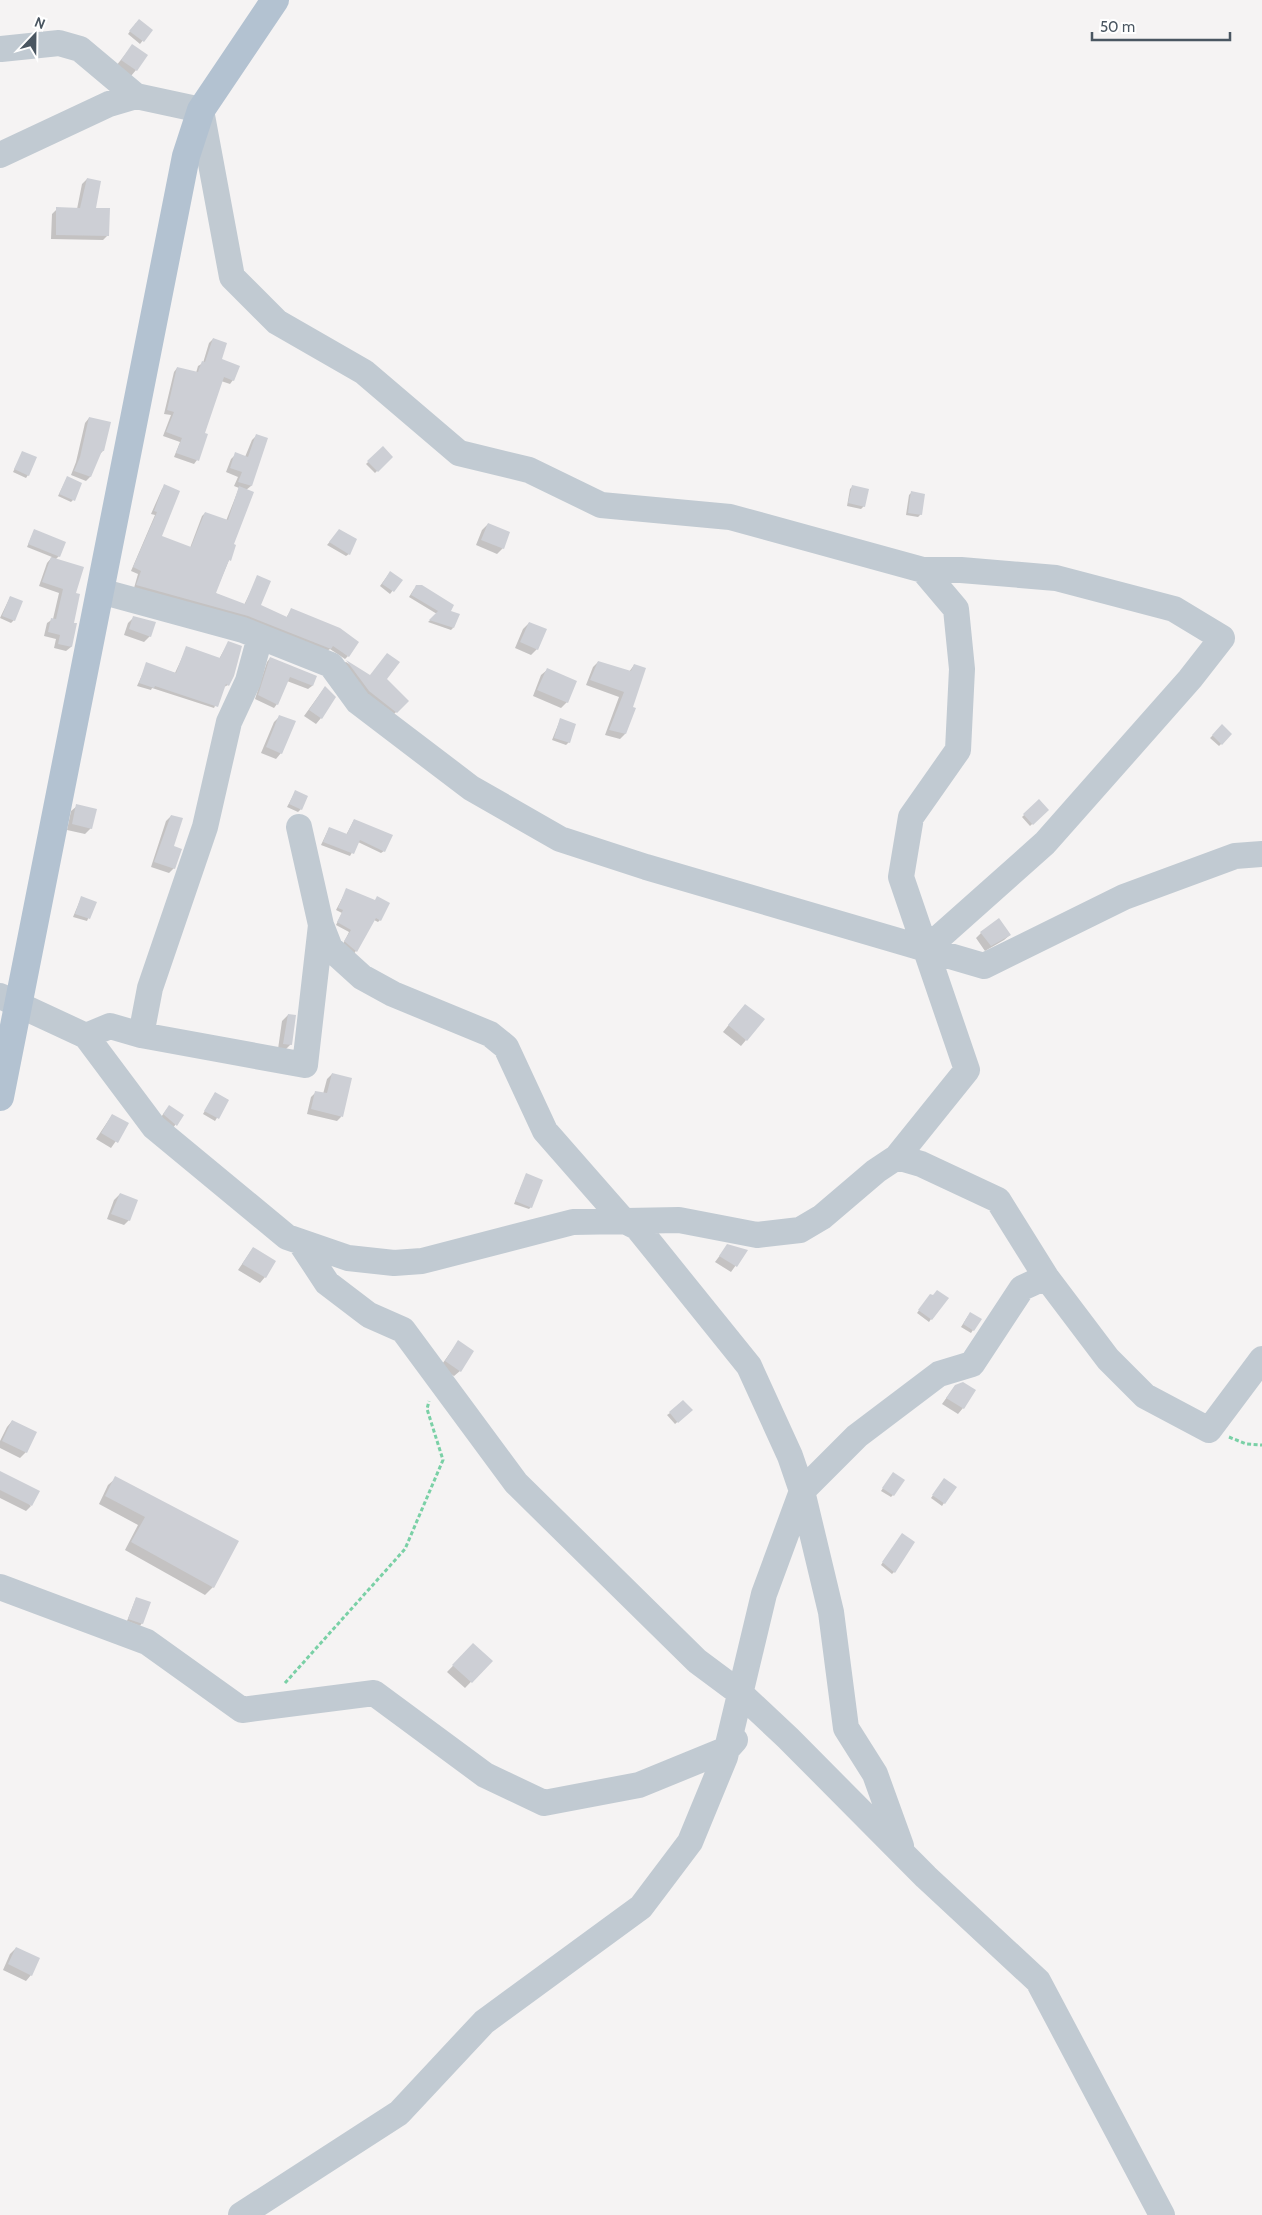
<svg xmlns="http://www.w3.org/2000/svg" width="1262" height="2215" font-family="Cabin,sans-serif">
<rect width="100%" height="100%" fill="#f5f3f3"/>
<path fill="#0003" d="M136,23L151,30L140,44L128,34Z
M132,46L136,70L131,76L116,66Z
M87,179L95,209L108,235L103,240L51,239L52,214L57,209H77L82,184Z
M213,339L220,360L233,380L230,384L221,381L204,434L197,460L194,464L174,457L180,442L163,436L171,415L164,414L174,372L177,368L196,373L198,366L203,363L209,343Z
M89,418L103,451L99,455L90,477L86,481L71,475L76,462L85,423Z
M257,435L267,439L251,486L246,490L233,545L235,546L215,593L244,605L258,577L259,606L286,618L291,610L348,656L345,659L330,649L327,651L134,588L138,574L131,571L155,515L151,514L162,489L165,486L160,536L190,548L202,516L205,513L226,521L239,488L234,486L238,477L226,472L231,459L236,454L245,457L252,440Z
M383,448L391,457L375,473L366,464Z
M23,452L28,475L26,478L13,472Z
M67,478L73,500L71,502L58,496Z
M852,487L864,506L861,509L847,506L850,489Z
M911,493L921,514L918,517L906,515L909,495Z
M488,524L503,548L497,554L476,545L482,530Z
M34,531L59,556L55,560L74,594L71,647L66,651L54,648L56,639L44,636L47,623L53,619L59,593L39,586L47,563L52,557L27,547Z
M337,533L349,554L346,556L327,545Z
M388,575L401,580L390,594L380,586Z
M414,589L449,612L453,628L451,630L428,622L437,614L409,597Z
M10,597L14,620L11,623L0,618Z
M134,617L150,636L144,642L124,635L128,623Z
M529,623L537,649L531,655L515,648L523,629Z
M228,643V685L224,687L214,708L152,688L151,690L137,686L147,664L175,673L187,647L219,659Z
M270,658L315,676L312,686L308,689L287,681L277,704L274,708L255,699L267,662Z
M346,662L369,676L385,680L407,701L394,714L367,694L344,663Z
M598,662L629,672L634,665L625,734L620,739L605,735L619,697L586,685L593,667Z
M547,670L567,702L561,708L533,696L541,675Z
M325,687L321,718L316,724L304,716Z
M280,716L281,753L276,759L261,753L274,722Z
M560,720L569,742L566,745L552,740Z
M1222,726L1231,734L1219,746L1210,738Z
M295,792L301,809L298,812L287,807Z
M1039,801L1047,810L1030,826L1022,817Z
M77,806L91,828L85,834L67,830L71,811Z
M171,816L174,868L169,873L151,867L166,821Z
M354,820L384,851L381,853L358,842L350,856L321,845L329,828L346,835Z
M347,889L380,920L378,922L374,920L354,954L343,944L349,932L336,925L342,913L336,910Z
M81,898L95,902L87,921L73,917Z
M981,933L1010,935L1004,940L985,951L976,938Z
M740,1011L746,1040L741,1046L723,1032Z
M288,1015L291,1044L285,1050L278,1049L282,1021Z
M332,1074L341,1117L337,1121L307,1114L311,1097L316,1092L323,1094L327,1079Z
M215,1093L228,1100L215,1121L203,1114Z
M167,1109L182,1115L173,1128L161,1117Z
M112,1115L128,1124L111,1148L96,1139Z
M526,1175L531,1207L529,1209L514,1204Z
M120,1194L129,1220L124,1225L107,1219L114,1200Z
M727,1246L746,1251L731,1272L715,1262Z
M253,1248L265,1277L260,1283L238,1270Z
M928,1298L931,1319L929,1322L917,1313Z
M968,1316L973,1330L971,1333L961,1327Z
M458,1342L460,1371L454,1376L440,1367Z
M955,1386L963,1408L958,1414L942,1404Z
M691,1410L675,1424L667,1415L670,1413Z
M12,1421L26,1452L20,1458L0,1448V1441L7,1427Z
M0,1472L31,1506L26,1511L0,1498Z
M891,1476L893,1495L891,1497L881,1491Z
M116,1478L213,1587L205,1595L125,1550L138,1525L99,1504L108,1485Z
M942,1483L944,1503L942,1506L931,1498Z
M900,1537L894,1572L892,1574L881,1565Z
M136,1598L142,1623L140,1626L127,1621Z
M473,1645L491,1661L465,1688L447,1672Z
M16,1948L31,1975L26,1981L3,1970L10,1954Z"/>
<path fill="#cdcfd5" d="M139,19L153,30L144,42L129,31Z
M132,44L148,55L137,71L121,60Z
M87,178L101,181L96,208H110L109,236L56,235V207L80,208Z
M213,338L227,343L222,359L240,366L234,381L224,377L205,433L208,434L199,461L176,453L182,438L166,432L174,412L167,410L177,367L198,372L202,361L205,362Z
M89,417L111,422L104,451H102L91,477L74,471L80,457Z
M256,434L268,438L252,486L238,482L242,472L230,468L235,452L248,457Z
M383,446L393,457L378,472L367,461Z
M22,451L37,457L29,476L14,469Z
M67,476L82,483L75,501L59,494Z
M164,484L180,491L162,536L191,547L205,512L228,520L239,486L254,492L234,544L236,545L231,561L229,560L216,593L245,604L257,575L271,581L261,605L287,617L291,608L340,628L359,642L349,657L333,646L331,649L248,616L136,585L141,571L133,567L157,512L154,511Z
M852,485L869,489L865,507L848,503Z
M911,491L925,494L922,515L908,513Z
M488,523L510,532L504,549L481,540Z
M34,529L66,542L60,557L28,544Z
M339,529L357,539L350,555L329,542Z
M51,557L84,567L76,593L80,594L74,623H77L72,647L58,644L60,635L48,632L51,618L56,619L63,589L42,582Z
M390,571L403,580L394,592L382,584Z
M416,585H422L454,605L451,611L460,614L454,628L429,620L438,611L411,595Z
M10,596L23,601L15,621L2,616Z
M133,616L156,622L151,637L129,629Z
M529,622L547,629L538,650L520,642Z
M228,641L242,646L234,676L229,686L226,684L218,707L155,686L154,688L139,683L146,662L176,673L186,646L220,658Z
M387,653L400,662L387,679L409,701L397,713L369,691L346,660L370,675Z
M270,657L317,676L313,686L290,677L278,705L258,695Z
M598,661L631,671L634,664L646,668L633,707L636,708L626,734L609,730L624,692L590,680Z
M547,668L577,681L568,703L537,690Z
M325,686L336,697L322,719L309,710Z
M279,715L296,721L282,754L266,747Z
M560,718L576,724L570,743L554,738Z
M1222,724L1232,734L1222,745L1212,735Z
M295,790L308,796L302,810L289,804Z
M1039,799L1049,810L1033,825L1023,814Z
M76,804L97,809L92,829L72,824Z
M171,815L183,818L174,846L182,849L175,869L154,862Z
M354,819L393,835L385,852L360,840L354,854L323,842L329,827L347,834Z
M346,888L375,900L377,896L390,903L381,921L376,918L357,952L344,941L351,930L337,922L343,910L338,908Z
M81,896L97,902L90,919L75,914Z
M999,918L1011,935L991,946L980,932Z
M745,1004L765,1019L747,1041L728,1025Z
M288,1014L296,1015L292,1045L283,1044Z
M332,1073L352,1078L343,1117L311,1109L315,1091L327,1093Z
M215,1092L229,1100L219,1119L204,1111Z
M169,1105L184,1115L177,1126L163,1114Z
M112,1114L129,1123L118,1143L101,1133Z
M526,1173L543,1180L532,1208L515,1201Z
M120,1193L138,1200L130,1221L111,1214Z
M727,1244L748,1250L737,1267L719,1256Z
M253,1247L276,1261L266,1278L242,1264Z
M937,1290L949,1298L932,1320L918,1310L930,1294L933,1295Z
M970,1312L982,1319L974,1331L963,1324Z
M458,1340L474,1351L461,1372L445,1361Z
M963,1382L976,1390L964,1409L946,1398L955,1385Z
M683,1400L693,1410L678,1423L669,1412Z
M12,1420L37,1432L27,1453L2,1441Z
M0,1471L40,1491L32,1506L0,1490Z
M893,1472L905,1480L894,1496L882,1488Z
M115,1476L239,1541L214,1588L131,1542L145,1517L105,1496Z
M944,1478L957,1487L945,1504L932,1495Z
M902,1533L915,1542L895,1573L882,1562Z
M136,1597L151,1602L143,1624L128,1619Z
M473,1643L493,1661L472,1683L452,1665Z
M16,1947L40,1958L32,1976L8,1964Z"/>
<g fill="none" stroke-linecap="round" stroke-linejoin="round">
<path stroke="#7ad0a6" stroke-width="3" stroke-dasharray="4 2.5" stroke-linecap="butt" d="M1229,1437L1246,1444L1262,1445
M285,1683L405,1549L443,1460L427,1409L429,1401"/>
<path stroke="#c1cad2" stroke-width="26" d="M1,49L59,43L80,49L136,96
M0,155L109,104L136,96L201,110L232,277L277,322L364,372L459,453L529,470L601,505L730,517L923,570L956,609L962,669L958,750L911,817L901,877L967,1070L897,1157
M923,570H961L1056,578L1174,609L1222,638L1190,679L1045,843L926,949
M100,591L243,630L331,665L358,702L471,788L560,839L646,867L984,966L1124,897L1235,856L1262,854
M321,925L330,948L362,977L393,994L490,1034L506,1047L545,1131L623,1220L637,1227L749,1366L790,1456L802,1491L831,1612L846,1728L875,1774L901,1846
M0,996L86,1036L154,1127L287,1237L348,1258L394,1263L422,1261L573,1222L679,1220L757,1235L800,1230L822,1217L876,1171L897,1157L921,1164L998,1200L1046,1277L1108,1359L1145,1396L1209,1430L1262,1359
M141,1035L305,1065L321,925L299,827
M86,1036L110,1026L141,1035L150,988L205,827L229,722L248,681L260,637
M300,1242L327,1283L369,1315L403,1330L516,1483L697,1661L740,1693L788,1738L926,1877L1038,1981L1162,2215
M0,1587L147,1642L242,1710L374,1693L485,1775L544,1803L639,1785L727,1749L735,1740
M241,2215L399,2113L484,2022L641,1907L690,1842L725,1757L764,1594L802,1491L857,1436L939,1374L972,1364L1022,1288L1046,1277"/>
<path stroke="#b3c2d1" stroke-width="28" d="M0,1097L186,156L201,110L275,0"/>
</g>
<g transform="translate(35 35) rotate(22)" stroke="#ffffff" stroke-width="4" paint-order="stroke">
<path d="M0-4L9 19L0 12L-9 19Z" fill="#4a5661"/>
<text y="-8" font-size="14" font-weight="bold" text-anchor="middle" fill="#4a5661">N</text>
</g>
<path d="M1092 32v8h138v-8" fill="none" stroke="#4a5661" stroke-width="2.5"/>
<text x="1100" y="32" font-size="15" fill="#4a5661" stroke="#ffffff" stroke-width="4" paint-order="stroke">50 m</text>
</svg>
